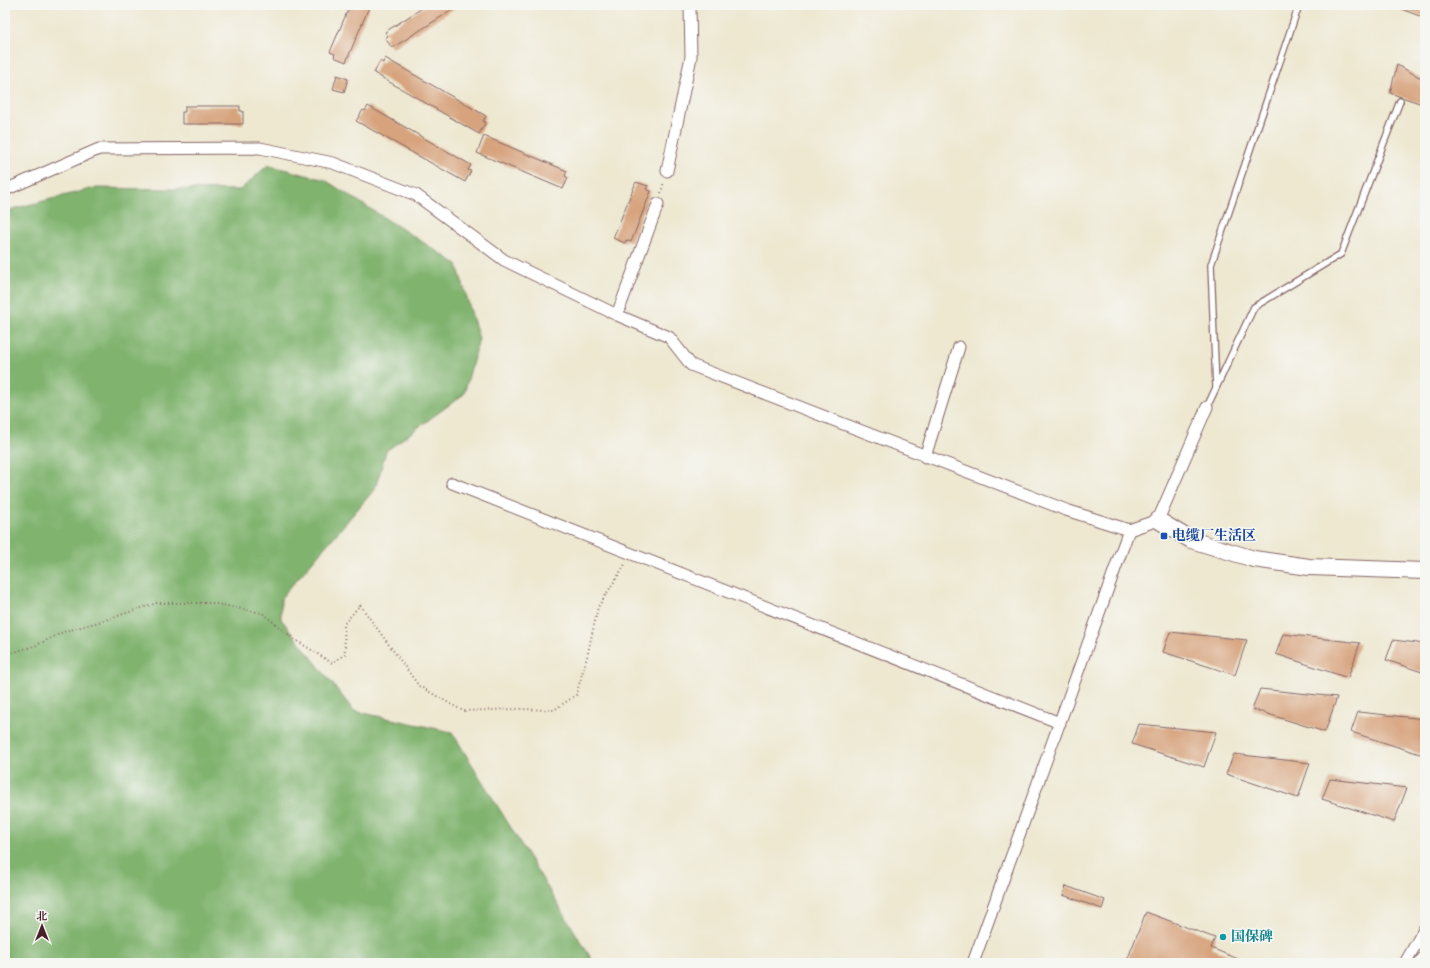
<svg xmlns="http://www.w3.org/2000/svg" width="1430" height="968" font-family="'Libre Bodoni','Noto Serif SC',serif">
<rect width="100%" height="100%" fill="#f6f6f2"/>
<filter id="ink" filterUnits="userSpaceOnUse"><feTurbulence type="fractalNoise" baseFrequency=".025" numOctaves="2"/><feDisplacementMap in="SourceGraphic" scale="8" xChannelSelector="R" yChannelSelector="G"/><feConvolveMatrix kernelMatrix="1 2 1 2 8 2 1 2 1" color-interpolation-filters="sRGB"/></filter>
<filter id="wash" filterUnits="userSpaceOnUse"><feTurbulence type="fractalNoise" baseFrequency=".012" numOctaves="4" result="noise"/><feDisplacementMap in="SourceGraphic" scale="16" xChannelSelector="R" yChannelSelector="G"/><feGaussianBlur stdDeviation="0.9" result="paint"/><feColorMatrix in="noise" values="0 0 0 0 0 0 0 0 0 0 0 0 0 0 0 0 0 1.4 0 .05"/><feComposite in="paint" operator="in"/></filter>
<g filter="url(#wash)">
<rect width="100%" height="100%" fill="#eee8d1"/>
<path fill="#80b36e" stroke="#65694c" d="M268,165L325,180L457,264L479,339L464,394L386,451L375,489L281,598V619L354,711L452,732L594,963H5V211L94,188L240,190Z"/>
<g id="blocks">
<path fill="#d7a37d" d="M350,5H370L346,62L334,57L335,54L330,52Z
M427,5H460L392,48L385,38L388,36L385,32Z
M1393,5H1425V18L1393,6Z
M385,58L486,116L483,121L486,122L479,134L374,73L380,61L383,63Z
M1397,65L1425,80V105L1390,93Z
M337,75L348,79L344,92L333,89Z
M185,106H240V111H243V124H182V112H185Z
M368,106L471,165L468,170L471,171L465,182L356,121L363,110L365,111Z
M484,136L567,171L565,176L568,178L563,189L477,153Z
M636,182L648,186L646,189L651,191L631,242L626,240L625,243L613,238Z
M1170,632L1247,640L1235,675L1163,652Z
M1283,634L1360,643L1348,678L1276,654Z
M1393,640L1425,644V673L1386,660Z
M1260,689L1337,697L1325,732L1252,709Z
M1358,712L1425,719V748L1423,755L1351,732Z
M1139,724L1216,732L1204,767L1132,744Z
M1234,754L1310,763L1298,798L1226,774Z
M1330,779L1407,788L1394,822L1322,799Z
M1066,886L1105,900L1102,909L1063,895Z
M1146,912L1215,938L1211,948L1248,963H1126Z"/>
</g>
</g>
<g filter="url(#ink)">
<use href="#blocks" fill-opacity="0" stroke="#836565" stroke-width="1"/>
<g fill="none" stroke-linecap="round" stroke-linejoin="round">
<defs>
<path id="lane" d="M1216,387L1211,265L1299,5
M1207,407L1254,307L1341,254L1400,101"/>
<path id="street" d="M667,171L691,57L690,5
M5,190L99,149L260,148L333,163L416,195L504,260L617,315L669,337L691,365L1066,510L1129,530L1158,520L1207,407
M617,315L658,204
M925,457L959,347
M452,483L1060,723
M973,963L1129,530
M1405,963L1425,928"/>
<path id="secondary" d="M1158,520L1191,540L1254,559L1309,567L1425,571"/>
<path id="primary" d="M1424,963L1425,961"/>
</defs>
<use href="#lane" stroke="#836565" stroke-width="8"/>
<use href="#street" stroke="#836565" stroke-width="13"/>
<use href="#secondary" stroke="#836565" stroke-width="18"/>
<use href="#primary" stroke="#836565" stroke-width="20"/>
<path stroke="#836565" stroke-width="2" stroke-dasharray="1 3" stroke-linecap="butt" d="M661,193L664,182
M5,655L37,645L63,632L102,621L157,603H212L262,613L294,639L332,663L345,654L344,624L360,605L419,686L463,711L517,709L554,710L576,695L587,657L598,607L626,563"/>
<use href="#lane" stroke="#fff" stroke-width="5.5"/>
<use href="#street" stroke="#fff" stroke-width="11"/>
<use href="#secondary" stroke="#fff" stroke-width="16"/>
<use href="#primary" stroke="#fff" stroke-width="18"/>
</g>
</g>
<rect fill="#1a4fb4" stroke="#f6f6f2" stroke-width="1.5" x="1160" y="532" width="8" height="8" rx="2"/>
<circle fill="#0f9aa8" stroke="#f6f6f2" stroke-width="1.5" cx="1223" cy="937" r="4"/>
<g text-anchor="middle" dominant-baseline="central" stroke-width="3.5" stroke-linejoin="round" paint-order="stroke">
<g font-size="14" font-weight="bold" fill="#164399" stroke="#f6f6f2" text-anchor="start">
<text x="1172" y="536">电缆厂生活区</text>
</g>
<g font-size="14" font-weight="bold" fill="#0d838f" stroke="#f6f6f2" text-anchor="start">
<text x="1231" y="937">国保碑</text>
</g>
</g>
<rect width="1430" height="968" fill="none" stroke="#f6f6f2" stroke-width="20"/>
<g transform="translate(42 926)" stroke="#f6f6f2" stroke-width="3" paint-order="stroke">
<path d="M0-3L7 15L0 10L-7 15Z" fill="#4a1f2b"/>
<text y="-6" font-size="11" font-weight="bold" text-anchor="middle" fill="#4a1f2b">北</text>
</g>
</svg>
